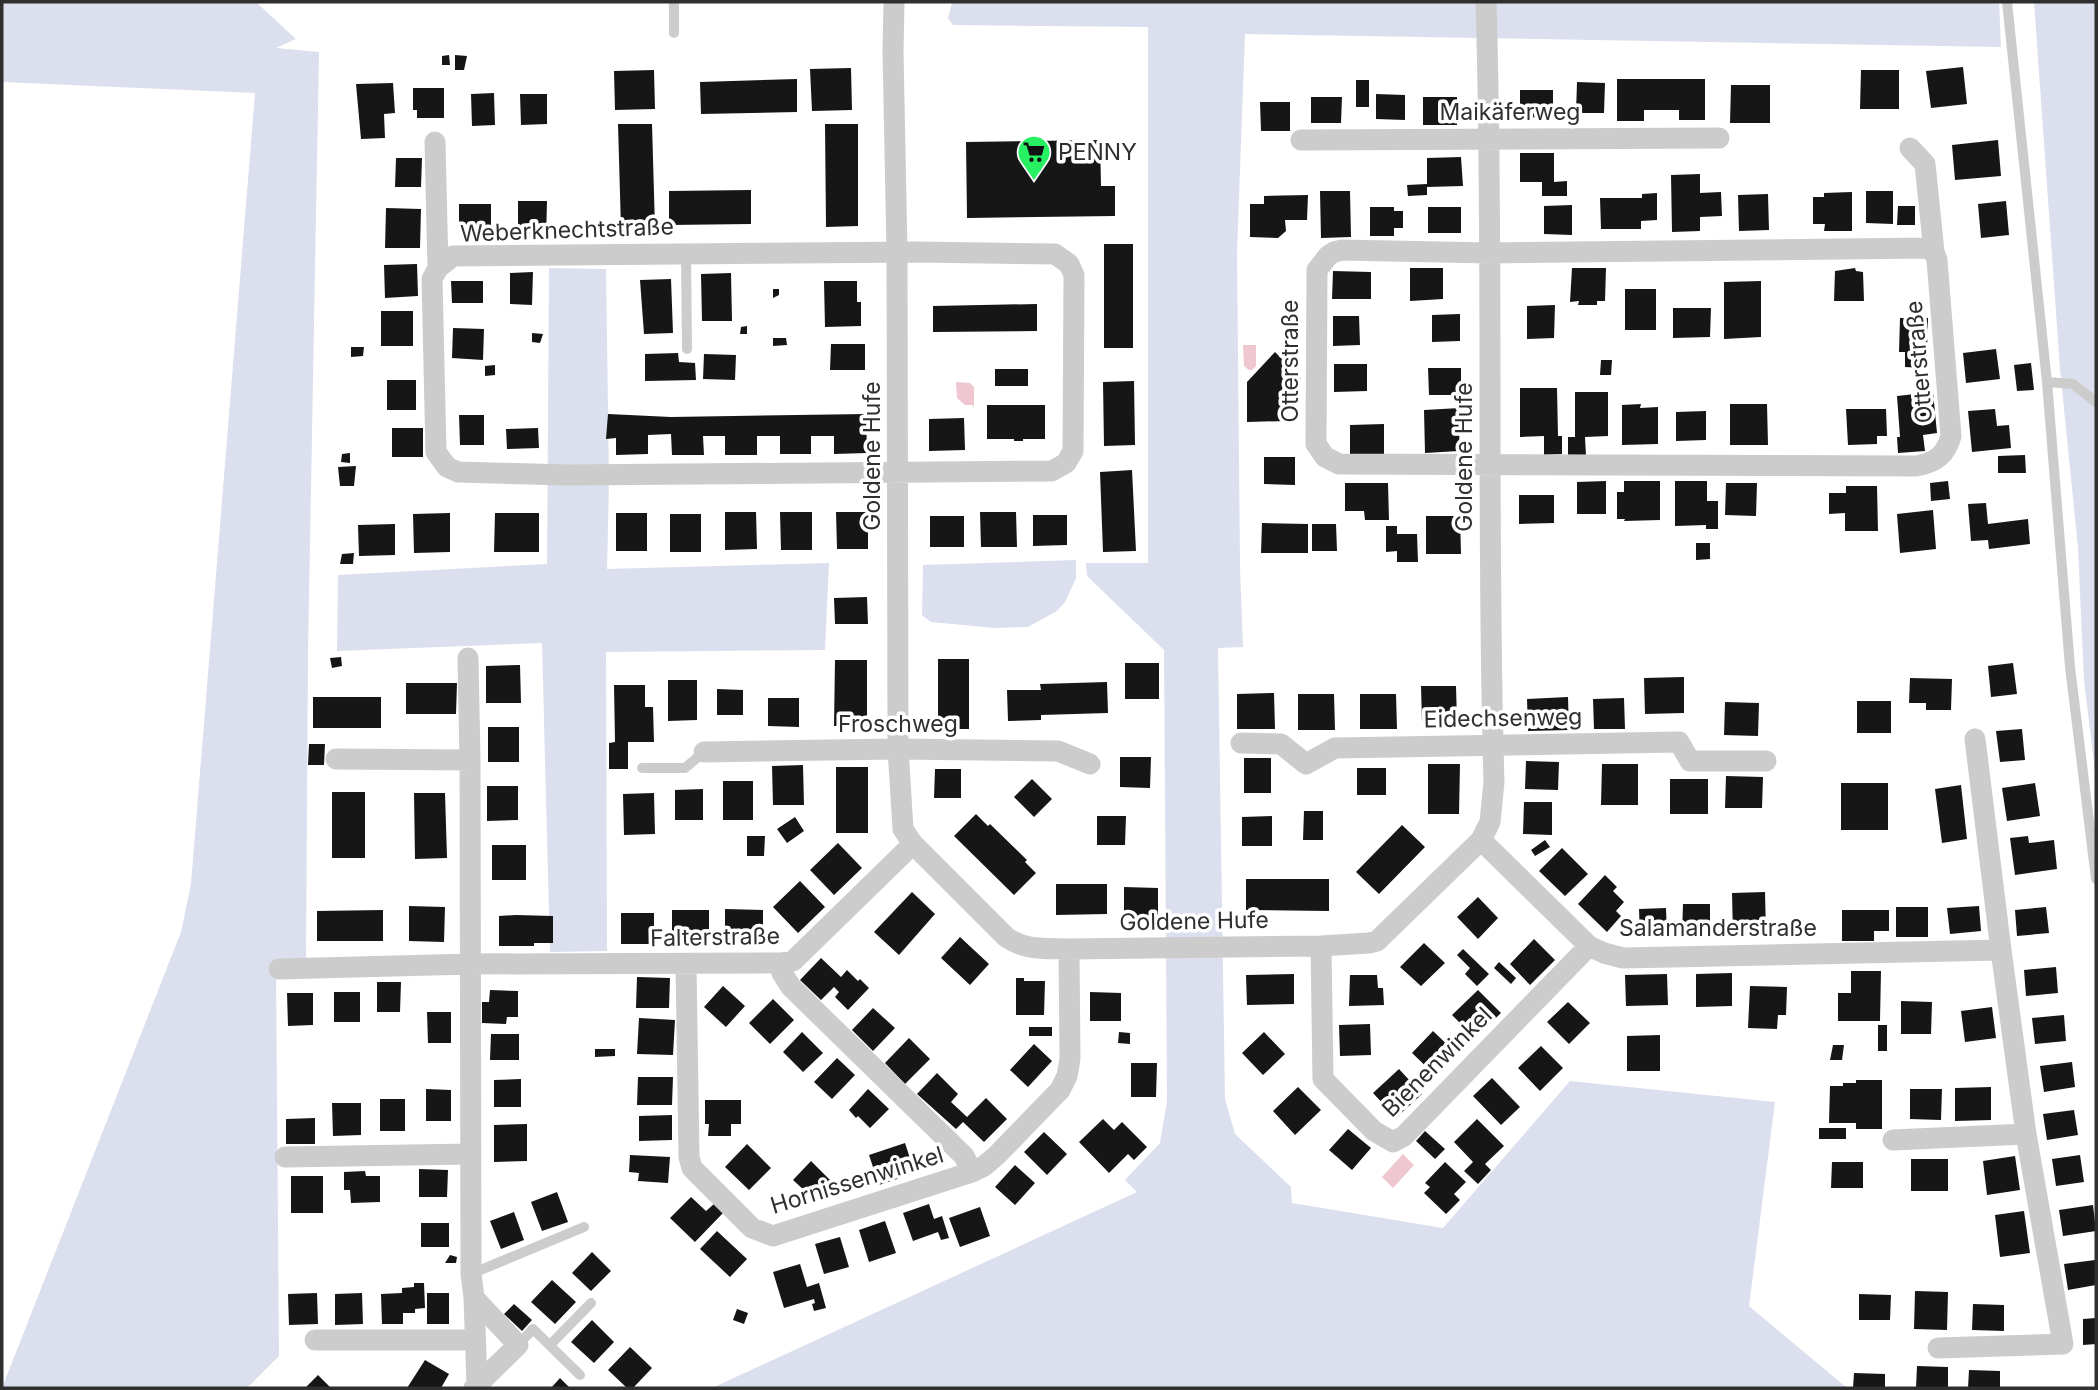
<svg xmlns="http://www.w3.org/2000/svg" width="2098" height="1390" font-family="Inter,sans-serif">
<rect width="100%" height="100%" fill="#fff"/>
<path fill="#dcdfed" d="M256,2L296,39L276,48L319,52L308,653L306,963L276,964L279,1356L247,1388H2L181,932L191,884L255,93L2,82V3Z
M1999,2L2001,47L1245,34L1237,251L1240,568L1243,647L1218,648L1225,1099L1235,1134L1291,1187L1292,1203L1443,1228L1570,1081L1775,1102L1749,1306L1847,1388H712L1137,1192L1125,1180L1160,1143L1167,1101L1164,650L1087,576L1086,563H1148V27L953,25L948,18L952,3Z
M2034,2H2096V778L2084,681L2078,548L2060,369Z
M549,268L606,269L609,481L607,569L829,563L825,650L606,652L607,951L550,952L542,643L337,651L338,575L547,564Z
M1076,560V578L1065,602L1057,611L1028,627L995,628L931,622L922,615L923,565Z"/>
<path fill="#eec7d0" d="M1243,345H1256V366L1252,370H1249L1244,366Z
M956,382L970,383L974,387V408L973,405H965L957,398Z
M1403,1154L1414,1165L1393,1188L1382,1177Z"/>
<path fill="#161616" d="M449,55L450,65H442V56Z
M455,55L467,56L464,70H455Z
M1963,67L1967,104L1931,108L1926,71Z
M851,68L852,110L812,111L810,69Z
M654,70L655,109L615,110L614,71Z
M1861,70H1899V109H1860Z
M797,79V112L701,114L700,82Z
M1617,79H1705V120H1679V110H1644V121H1617Z
M1356,80H1369V107H1356Z
M1577,82L1605,83L1604,113H1576Z
M393,83L395,113L384,114L385,138L361,139L356,84Z
M1731,85H1770V123H1730Z
M413,88H444V118H417V110H413Z
M1520,90H1553V118L1520,117Z
M494,93L495,125L472,126L471,94Z
M520,94H547V124L521,125Z
M1376,94L1405,95V120L1376,119Z
M1311,97H1342L1341,123H1311Z
M1423,97H1457V125H1423Z
M1260,102H1290V131H1261Z
M618,124H652L655,228L621,229Z
M825,124H858V226L826,227Z
M1100,140L1101,186H1115V216L967,218L966,142Z
M1998,140L2001,176L1955,180L1952,145Z
M1520,153H1554V182L1567,181V196H1542V182H1520Z
M1461,157L1463,186L1427,187V195L1408,196L1407,185L1427,184V158Z
M396,158H422L421,187H395Z
M1700,174V193L1721,192L1722,216L1700,217V231L1672,232L1671,175Z
M751,190V224L669,225V191Z
M1320,191H1350L1351,237L1321,238Z
M1866,191H1893V224L1866,223Z
M1852,192V231H1824L1825,224H1813V197H1824V193Z
M1657,193V220L1641,221V229H1601L1600,198H1642V194Z
M1768,194L1769,230L1739,231L1738,195Z
M1308,195L1307,220H1285L1286,231L1278,238L1250,237V204H1264V196Z
M518,201H547L546,239H518Z
M2006,201L2009,235L1981,238L1978,204Z
M459,204H491V233L459,232Z
M1572,205V235L1544,234V206Z
M1898,206H1915V225H1897Z
M1370,207H1394V211H1403V228H1394V236H1370Z
M1428,207H1461V233H1428Z
M386,208L421,209L420,248H385Z
M1104,244H1133V348H1104Z
M417,264L418,296L385,298L384,265Z
M1410,268H1443V299L1410,301Z
M1572,268H1606L1605,301H1597V305H1578L1579,301L1570,302Z
M1855,268L1856,271L1863,272L1864,301H1834L1835,271Z
M1333,271L1371,272V299H1332Z
M533,272L532,305L510,304V273Z
M731,273L732,321H702L701,274Z
M671,279L673,333L644,334L640,280Z
M451,281H483V303H452Z
M824,281H857V302H861V326L825,327Z
M1761,281V337L1724,339V282Z
M773,289H779V295L773,298Z
M1625,289H1656V330H1625Z
M1037,304V331L933,332V306Z
M1555,305L1554,338L1527,339V306Z
M1673,308H1711L1710,337L1673,338Z
M381,311H413V346H381Z
M1460,314V341L1432,342V315Z
M1333,316H1359L1360,345L1333,346Z
M1900,318H1928L1927,353H1924L1923,368L1905,367V352H1899Z
M747,326V334H740L741,327Z
M453,328L484,329L483,360L452,358Z
M532,333L543,334L540,343L532,342Z
M773,338H786L787,345L773,346Z
M831,344H865V370H830Z
M351,347H364L363,356L351,357Z
M1996,349L2000,379L1966,383L1963,353Z
M1275,352L1301,378L1286,394L1285,421L1247,422V382Z
M678,353L679,362L695,363L696,380L645,381V354Z
M704,354L736,355L735,380L703,379Z
M1601,360H1612L1611,375H1600Z
M2031,363L2034,390L2017,391L2014,365Z
M1334,364H1367V391L1334,392Z
M495,365V375L485,376V366Z
M1428,368H1461V395H1429Z
M995,369H1028V386H995Z
M387,380H416V410H387Z
M1134,381L1135,445L1104,446L1103,382Z
M1520,388H1557L1558,436H1562V454L1544,455V436L1520,437Z
M1575,392H1608V436L1585,437L1586,456H1568V437H1575Z
M1933,392L1937,433L1923,435L1925,451L1898,453L1897,437H1900L1897,396Z
M1641,404L1640,408L1658,407V444L1622,445V405Z
M1730,404H1767L1768,445H1730Z
M987,405H1045V439H1023V441H1014V439H987Z
M1460,408L1459,451L1425,453L1424,410Z
M1846,409H1886L1887,436H1877V444L1848,445Z
M1995,409L1997,426L2009,425L2011,448L1972,452L1968,411Z
M1706,411V440L1676,441V412Z
M608,414L671,417L866,414L867,453L834,454V436H811V454H780V436H757V455H725V436H703L704,455H672L671,434L648,435V454L616,455V438L606,439Z
M459,415H484V445H460Z
M964,418L965,450L929,451V419Z
M1384,424V454L1350,455V425Z
M392,428H423V457H392Z
M538,428L539,448L507,449L506,429Z
M350,453V463L341,462L342,454Z
M2025,455L2026,473H1998V456Z
M1264,457H1295V485L1264,484Z
M356,466L354,486H340L338,467Z
M1132,470L1136,551L1103,552L1100,472Z
M1606,481V514H1577V482Z
M1624,481H1660V520L1624,521L1625,519H1617V492H1624Z
M1675,481H1707V501H1718V529H1706V525L1675,526Z
M1948,481L1950,499L1931,501L1930,483Z
M1345,483H1388L1389,520H1365L1364,511H1345Z
M1726,483H1757L1756,516L1725,515Z
M1846,486H1877L1878,531H1845V513L1829,514V493H1846Z
M1519,495H1554V523L1519,524Z
M1986,503L1988,524L2028,519L2030,544L1989,549L1988,540L1971,541L1968,504Z
M1933,510L1936,549L1900,553L1897,514Z
M725,512H756L757,549L725,550Z
M780,512H812V550H781Z
M836,512H868V549H837Z
M980,512H1016L1017,547H981Z
M450,513V552L414,553L413,514Z
M495,513H539V552H494Z
M616,513H647V551H616Z
M670,514H701V552H670Z
M1033,515H1067V545L1033,546Z
M930,516H964V547H930Z
M1426,516H1460L1461,554H1426Z
M1262,523L1308,524V553H1261Z
M395,524V555L359,556L358,525Z
M1312,524H1336L1337,551H1312Z
M1386,526H1397V534H1417L1418,562H1397V551L1386,552Z
M1696,543H1710V559L1696,560Z
M354,553L353,564H340L342,554Z
M867,597L868,624H835L834,598Z
M341,657L342,666L332,668L330,658Z
M938,659H969V729H938Z
M835,660H867V726H834Z
M1125,663H1159V699H1125Z
M2013,663L2017,694L1991,697L1988,666Z
M520,665L521,703H486V666Z
M1684,677V713L1645,714L1644,678Z
M1910,678L1952,679L1951,710H1926V703H1909Z
M668,680H697V720L668,721Z
M1107,682L1108,713L1041,715V720L1008,721L1007,690H1041L1040,684Z
M406,683H457L456,714H406Z
M614,685H645V707H653L654,742H628V769H609V743L615,742Z
M1421,686H1456L1457,721H1422Z
M717,689L743,690V715H717Z
M1274,693L1275,729H1237V694Z
M1298,694H1334L1335,730H1298Z
M1360,694H1396L1397,729H1360Z
M313,697H381V728H313Z
M1568,697L1569,730L1528,731L1527,699Z
M768,698H799V727L768,726Z
M1624,698L1625,729H1594L1593,699Z
M1857,701H1891V733H1857Z
M1725,702L1759,703L1758,736L1724,735Z
M488,727H519V762H488Z
M2022,729L2025,760L2000,762L1996,731Z
M309,744H325L324,765H308Z
M1120,757H1151L1150,788L1120,787Z
M1244,758H1271V793H1244Z
M1526,761L1559,762L1558,790L1525,789Z
M1428,764H1460L1459,814H1428Z
M1602,764H1638V805H1601Z
M803,765L804,805H773L772,766Z
M836,767H868V833H836Z
M1357,768H1386V795H1357Z
M935,769H961V798H934Z
M1726,776L1763,777L1762,808H1725Z
M1032,779L1052,799L1034,817L1014,797Z
M1670,779H1708V814H1670Z
M723,781H753V820H723Z
M1841,783H1888V830H1841Z
M2035,783L2040,816L2007,821L2002,788Z
M1961,785L1967,839L1942,843L1935,789Z
M487,786H518V820L487,821Z
M703,789V820H675V790Z
M332,792H365V858H332Z
M414,793H445L447,858L415,859Z
M654,793L655,834L624,835L623,794Z
M1524,802H1552V835L1523,834Z
M1304,811H1323V840H1303Z
M976,814L988,826L990,824L1027,860L1025,862L1036,873L1014,895L954,836Z
M1097,816H1126L1125,845H1097Z
M1272,816V846H1242V817Z
M795,817L804,831L787,843L777,829Z
M1402,825L1425,847L1379,894L1356,872Z
M747,836H765L764,856H747Z
M2028,836L2029,843L2054,840L2057,869L2015,875L2010,838Z
M1545,840L1550,847L1535,856L1531,850Z
M838,843L862,868L834,895L810,870Z
M492,845H526V880H492Z
M1562,848L1588,874L1565,896L1539,871Z
M1605,875L1617,887L1613,891L1624,902L1616,911L1621,916L1607,932L1578,904Z
M1246,879H1329V911L1246,910Z
M800,881L825,907L798,933L773,907Z
M1056,884H1107V914L1056,915Z
M1124,887L1158,888V918L1124,919Z
M912,892L935,914L899,955L874,932Z
M1765,892L1766,934L1733,935L1732,893Z
M1478,897L1498,918L1478,939L1457,917Z
M1683,904H1710V935L1682,934Z
M409,906L445,907L444,942L409,941Z
M1979,906L1981,931L1950,934L1947,908Z
M1896,907H1928V937H1896Z
M2046,907L2049,933L2017,936L2015,910Z
M1666,908L1667,936L1640,937L1639,909Z
M725,909L763,910V945L725,944Z
M383,910V941H317V911Z
M672,910H709V945H672Z
M1842,910H1889V931H1874V941H1842Z
M621,913H654V944H621Z
M516,915L553,916V943H534V946H499V916Z
M960,937L989,964L970,985L941,958Z
M1534,939L1555,960L1530,985L1510,964Z
M1424,943L1445,963L1421,986L1400,967Z
M1463,949L1489,974L1477,986L1465,974L1470,968L1457,955Z
M821,958L841,977L847,970L858,981L860,979L869,988L848,1010L835,997L839,992L834,987L821,1000L800,980Z
M1499,962L1516,978L1511,984L1494,968Z
M2056,967L2058,993L2026,996L2024,970Z
M1851,971H1881L1880,1021H1838V993H1851Z
M1732,973V1006L1696,1007V974Z
M1294,974V1004L1247,1005L1246,975Z
M1667,974L1668,1005L1626,1006L1625,975Z
M1350,975H1377L1378,988H1383L1384,1005L1349,1006Z
M637,977L670,978L669,1008H636Z
M1016,978H1024V981H1045L1044,1015H1016Z
M377,982H401L400,1012H377Z
M723,986L745,1006L726,1027L704,1007Z
M1750,986L1787,987L1786,1015H1778L1777,1029L1748,1028Z
M490,990L518,991V1017H507L506,1024L482,1023V1002H489Z
M1478,990L1501,1013L1475,1038L1452,1015Z
M334,992H360V1022H334Z
M1090,992L1121,993V1021H1090Z
M287,993H313V1025L288,1026Z
M773,999L794,1020L770,1044L749,1023Z
M1901,1001L1932,1002L1931,1034H1901Z
M1568,1002L1590,1023L1569,1044L1547,1022Z
M1992,1007L1996,1038L1965,1042L1961,1011Z
M873,1008L895,1028L873,1051L852,1030Z
M427,1012H451V1043H428Z
M2064,1015L2066,1041L2035,1044L2032,1018Z
M639,1018L675,1020L673,1055L637,1054Z
M1370,1024L1371,1055L1340,1056L1339,1025Z
M1878,1025H1887V1051H1878Z
M1029,1027H1052V1036H1029Z
M1433,1031L1456,1053L1435,1075L1412,1053Z
M802,1032L823,1053L803,1072L783,1052Z
M1119,1032L1130,1033V1044L1118,1043Z
M1264,1032L1285,1054L1263,1075L1242,1053Z
M491,1034H519V1060H490Z
M1660,1035V1071H1627V1036Z
M909,1038L930,1059L905,1084L885,1063Z
M1034,1044L1052,1061L1028,1087L1010,1070Z
M1833,1045H1844L1842,1060H1830Z
M1541,1046L1563,1068L1540,1091L1518,1068Z
M595,1049H615V1056L595,1057Z
M837,1058L855,1075L832,1099L814,1082Z
M2072,1062L2075,1087L2044,1092L2040,1066Z
M1131,1063H1157L1156,1097H1131Z
M1399,1069L1422,1094L1396,1118L1373,1093Z
M937,1073L958,1094L951,1102L967,1117L986,1098L1007,1119L984,1142L963,1122L956,1129L917,1094Z
M638,1077H673L672,1105H637Z
M1492,1078L1520,1107L1501,1125L1473,1096Z
M521,1079V1107H494V1080Z
M1856,1080H1882V1129H1856V1123H1829L1830,1086H1843V1083H1856Z
M1298,1087L1321,1110L1295,1135L1273,1111Z
M1991,1087V1120L1955,1121V1088Z
M426,1089L451,1090V1121H426Z
M868,1089L889,1109L870,1128L858,1116L856,1118L849,1110Z
M1910,1089H1942L1941,1120L1910,1119Z
M380,1099H405V1131H380Z
M705,1100H741V1124H731V1136H708L709,1124H705Z
M332,1103H361V1135L333,1136Z
M2074,1110L2078,1135L2047,1140L2043,1114Z
M672,1115V1140L639,1141V1116Z
M315,1118V1144H286V1119Z
M1103,1119L1114,1130L1122,1122L1147,1147L1134,1160L1128,1154L1109,1173L1079,1142Z
M1477,1119L1504,1146L1485,1164L1491,1170L1478,1184L1464,1171L1473,1162L1454,1142Z
M527,1124V1161L494,1162V1125Z
M1819,1128H1846V1139H1819Z
M1348,1129L1371,1148L1352,1170L1329,1150Z
M1425,1131L1445,1149L1435,1159L1416,1141Z
M1044,1132L1067,1154L1047,1175L1024,1152Z
M905,1143L915,1173L879,1185L869,1155Z
M747,1144L771,1168L749,1190L725,1167Z
M630,1155L670,1157L668,1183L638,1181L639,1173L629,1172Z
M2080,1155L2084,1182L2056,1186L2052,1159Z
M2015,1156L2020,1190L1987,1195L1983,1161Z
M1911,1159H1948V1191H1911Z
M811,1161L835,1185L818,1203L793,1180Z
M1445,1162L1466,1182L1454,1194L1460,1200L1446,1214L1424,1193L1430,1187L1425,1183Z
M1832,1162H1863V1188H1831Z
M1015,1165L1035,1183L1015,1205L995,1187Z
M419,1169L448,1170L447,1197H419Z
M365,1171L366,1176H380V1202L351,1203L350,1190H344V1172Z
M291,1176H323V1213H291Z
M557,1192L568,1222L542,1231L531,1202Z
M691,1197L706,1211L714,1204L723,1213L695,1242L670,1218Z
M929,1204L934,1219L942,1216L949,1238L941,1240L938,1232L913,1241L903,1213Z
M2093,1205L2096,1231L2063,1236L2059,1210Z
M980,1207L990,1236L960,1247L949,1218Z
M2024,1211L2030,1253L2000,1257L1995,1215Z
M514,1212L524,1240L501,1249L490,1221Z
M885,1221L896,1253L869,1262L859,1230Z
M421,1223H449V1247H421Z
M717,1231L747,1259L730,1277L700,1249Z
M840,1237L849,1267L824,1274L815,1244Z
M592,1252L611,1271L591,1291L572,1273Z
M450,1255L457,1257L456,1263H445Z
M2095,1260L2096,1285L2068,1290L2064,1264Z
M800,1264L807,1287L819,1283L826,1308L814,1311L812,1304L815,1303L814,1299L784,1308L773,1272Z
M552,1280L576,1302L555,1324L531,1302Z
M414,1283H424L425,1308L415,1309V1313H403V1324H382L381,1294L402,1293V1288L414,1287Z
M1915,1291L1948,1292L1947,1330L1914,1329Z
M317,1293L318,1324L289,1325L288,1294Z
M362,1293L363,1324L335,1325V1294Z
M427,1293H449V1324H427Z
M1859,1294L1891,1295L1890,1320H1859Z
M514,1304L532,1320L522,1331L504,1314Z
M1973,1304L2004,1305V1331L1972,1330Z
M737,1309L748,1313L744,1324L733,1320Z
M2096,1318V1344L2083,1345V1319Z
M592,1320L614,1342L594,1363L571,1342Z
M630,1347L652,1368L633,1388H627L608,1370Z
M425,1360L449,1374L441,1388H407Z
M1917,1366L1948,1367V1388H1916Z
M1969,1370L2000,1371V1388H1968Z
M1854,1373L1885,1374V1388H1853Z
M318,1375L331,1388H305Z
M560,1378L570,1388H551Z"/>
<g fill="none" stroke-linecap="round" stroke-linejoin="round">
<path stroke="#ccc" stroke-width="10" d="M674,2V33
M2007,2L2047,382L2070,667L2096,879
M686,253L687,349
M2047,382L2073,384L2096,402
M642,768H685L704,752
M471,1274L584,1227
M518,1345L533,1329L580,1375
M550,1345L591,1303"/>
<path stroke="#ccc" stroke-width="21" d="M894,2L893,51L897,252L898,749L903,829L913,844L1006,937C1026,951 1047,948 1069,949L1321,946L1369,943L1377,941L1481,840L1490,822L1494,782C1486,522 1494,262 1486,2
M1301,140L1719,138
M435,142L438,268
M1910,148L1925,164L1934,252
M1926,248L1934,252L1937,260L1951,436C1946,455 1935,463 1916,466L1339,464L1325,457L1316,444L1317,270L1328,256L1334,252L1342,250L1489,253Z
M917,252L1055,254L1069,264L1074,275L1073,451L1066,463L1052,471L567,475L458,472L447,467L436,452L432,279L438,268L453,256Z
M468,658L470,760L471,1274L474,1298L477,1385
M1241,743L1281,744L1306,764L1335,748L1679,742L1690,761H1766
M704,752L898,749L1058,751L1090,764
M336,759L470,760
M1481,840L1589,946L1604,953L1623,958L2001,950
M1321,946L1323,1079L1374,1131L1393,1142L1404,1136L1589,946
M781,963L782,973L791,987L964,1156L972,1172
M686,964L689,1157L692,1168L752,1228L773,1236L972,1172L984,1166L996,1156L1060,1090L1067,1076L1070,1059L1069,949
M279,969L471,964L781,963L793,961L913,844
M1893,1140L2026,1134
M285,1157L471,1154
M474,1298L518,1345L474,1388
M315,1340H474
M1938,1348L2063,1344L2026,1134L2001,950L1975,739"/>
</g>
<defs>
<symbol id="supermarket-pin" viewBox="-11 -11 22 30"><path d="M0 17L-7.5 6A9.5 9.5 0 1 1 7.5 6Z" fill="#27f063" stroke="#fff"/><path d="M-6-5.5h2.5l.6 2H6L4.5 2H-2.5L-4.4-4H-6ZM-1.5 3.2a1.3 1.3 0 1 0 .1 0ZM3 3.2a1.3 1.3 0 1 0 .1 0Z" fill="#111"/></symbol>
</defs>
<g fill-rule="evenodd">
<use href="#supermarket-pin" x="1015" y="133" width="38" height="52"/>
</g>
<g text-anchor="middle" dominant-baseline="central" stroke-width="7" stroke-linejoin="round" paint-order="stroke">
<g font-size="23" fill="#2f2f2f" stroke="#fff">
<text x="1510" y="112">Maikäferweg</text>
<text transform="translate(567 230) rotate(-2)">Weberknechtstraße</text>
<text transform="translate(1290 361) rotate(-90)">Otterstraße</text>
<text transform="translate(1919 362) rotate(-95)">Otterstraße</text>
<text transform="translate(872 456) rotate(-90)">Goldene Hufe</text>
<text transform="translate(1464 457) rotate(-90)">Goldene Hufe</text>
<text transform="translate(1503 718) rotate(-1)">Eidechsenweg</text>
<text x="898" y="724">Froschweg</text>
<text transform="translate(1194 921) rotate(-1)">Goldene Hufe</text>
<text x="1718" y="928">Salamanderstraße</text>
<text transform="translate(715 937) rotate(-1)">Falterstraße</text>
<text transform="translate(1437 1062) rotate(-45)">Bienenwinkel</text>
<text transform="translate(857 1180) rotate(-17)">Hornissenwinkel</text>
</g>
<g font-size="23" fill="#2f2f2f" stroke="#fff" text-anchor="start">
<text x="1058" y="152">PENNY</text>
</g>
</g>
<rect width="2098" height="1390" fill="none" stroke="#2f2f2f" stroke-width="7"/>
</svg>
